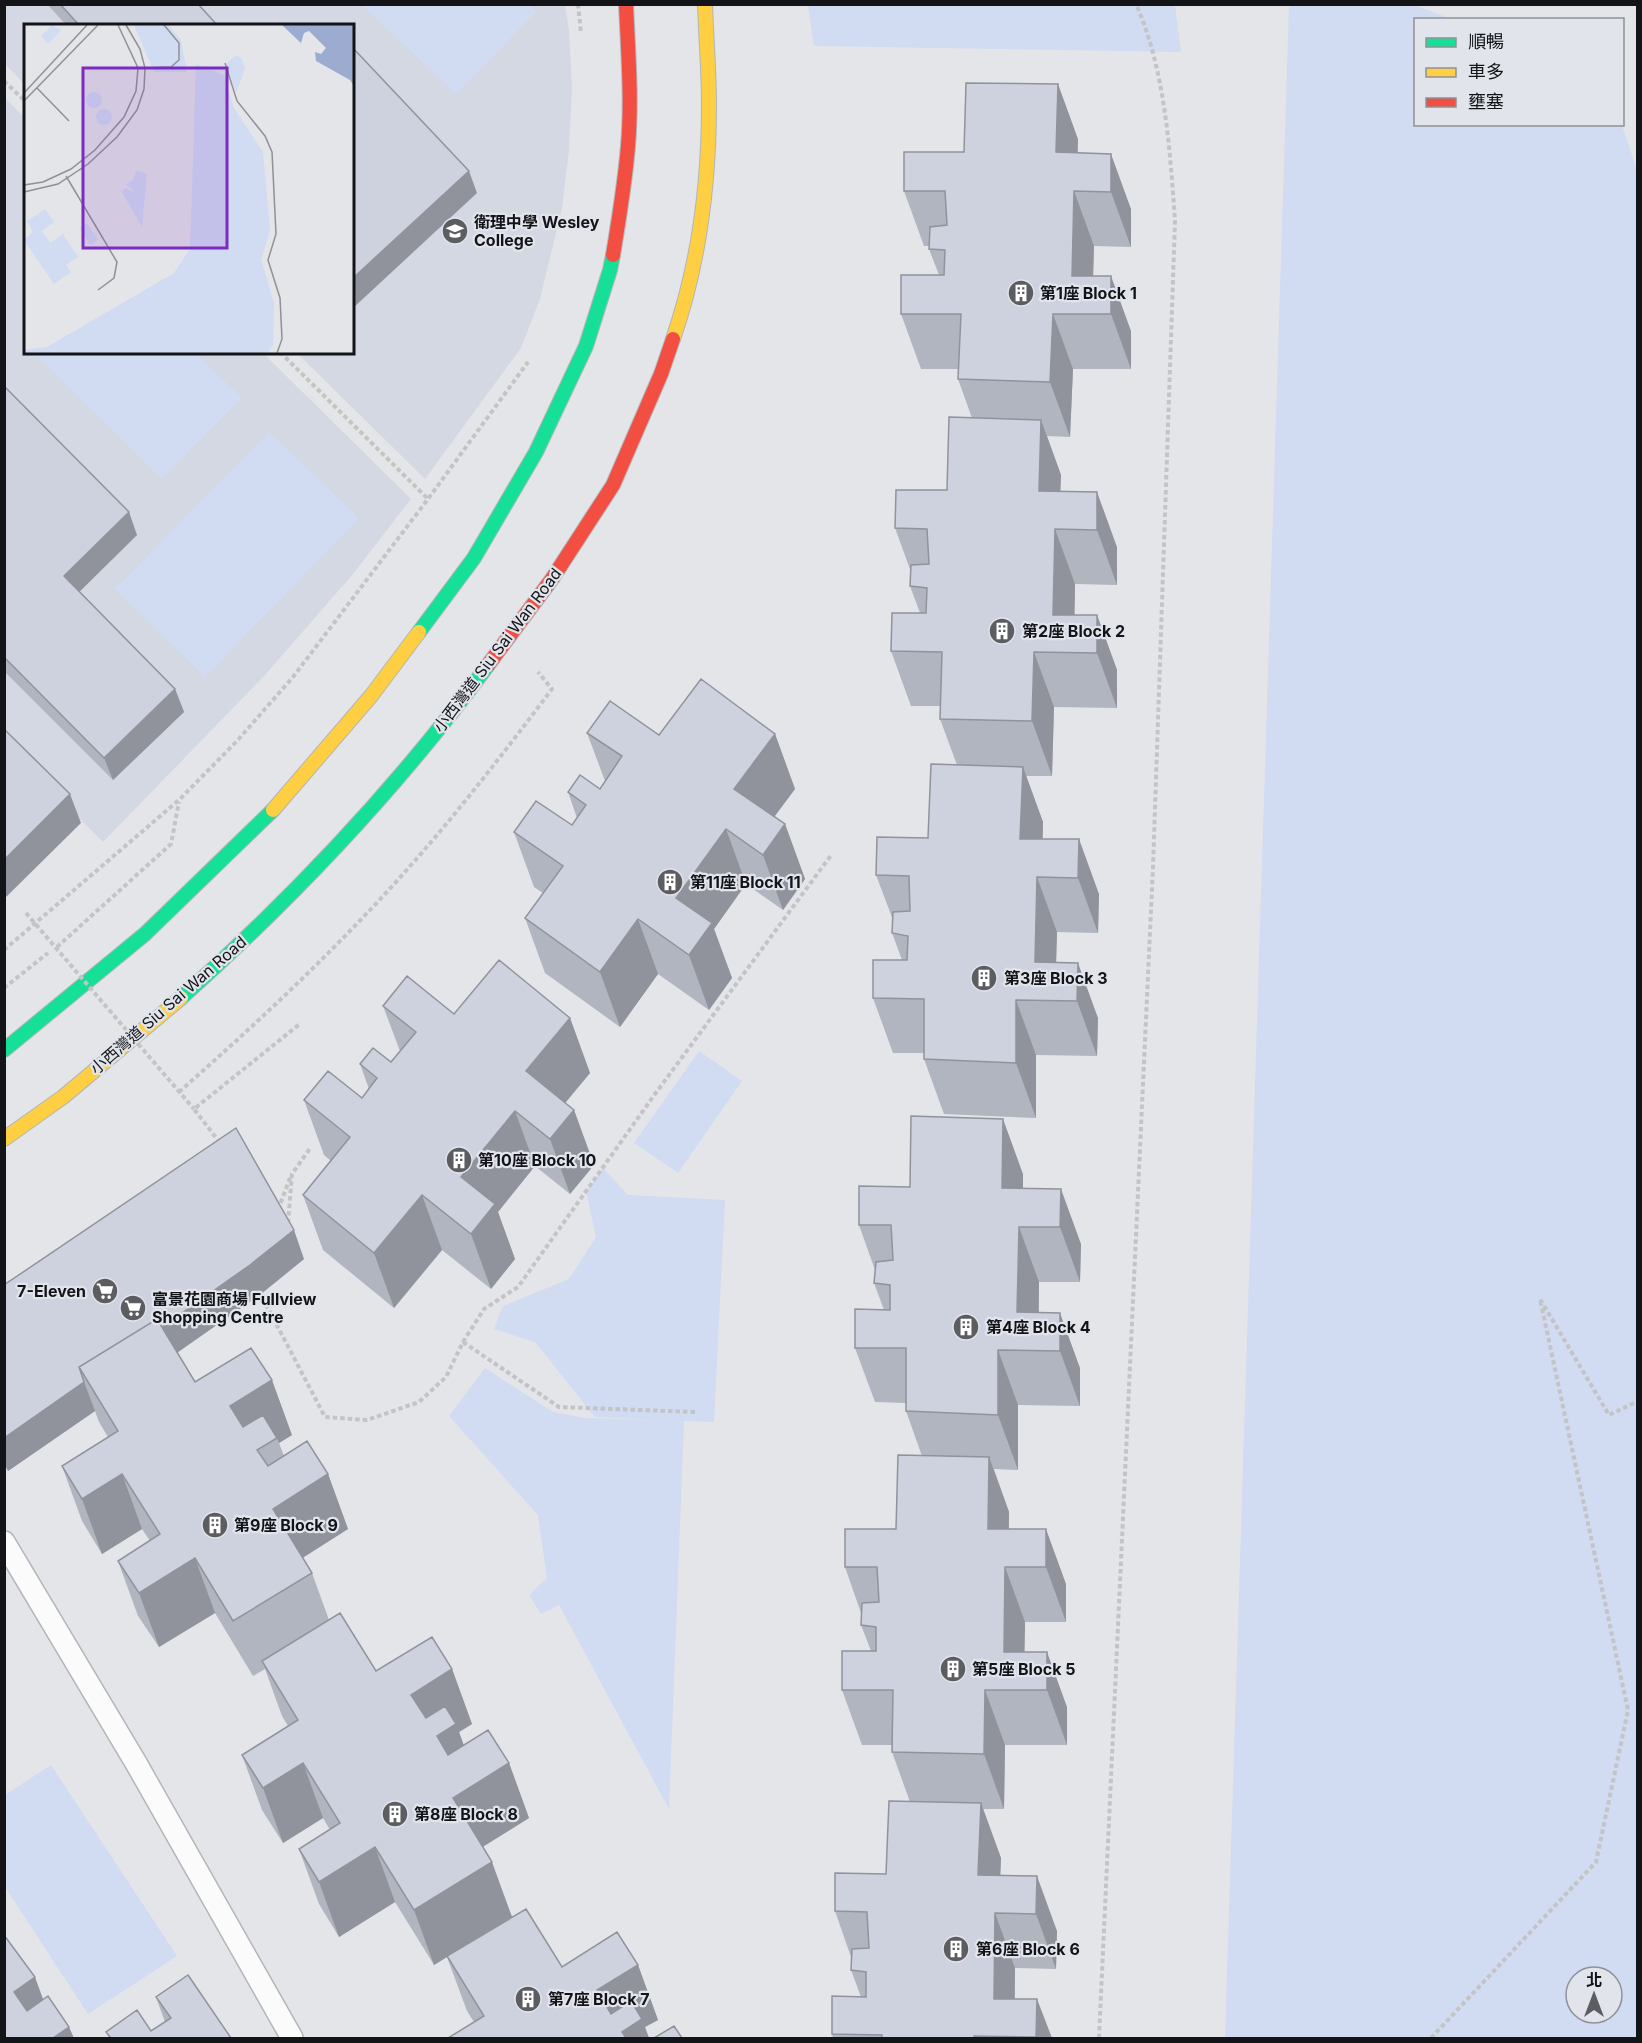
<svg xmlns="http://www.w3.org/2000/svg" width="1642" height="2043" font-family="Inter,'Noto Sans TC',sans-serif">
<rect width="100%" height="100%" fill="#e3e5e9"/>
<path fill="#d4d8e2" d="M4,5H565L569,31L572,88L569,150L562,208L540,299L521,348L425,479L297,353L352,352V26H26L25,85L5,64Z
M4,97L25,118L26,352L263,353L411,499L353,574L265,675L103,842L5,744Z"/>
<path fill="#d1dbf2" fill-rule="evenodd" d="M530,5L537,11L456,94L362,5Z
M808,5H1175L1181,52L814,46Z
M1289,5H1414L1451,19L1416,20V124L1622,125L1637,170V2038H1225ZM1576,1977H1612V2013H1576Z
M34,353H196L242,398L162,479Z
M269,432L359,518L205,677L115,589Z
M699,1051L742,1081L678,1173L634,1143Z
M603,1168L628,1195L725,1200L714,1422L684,1421L669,1809L559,1605L541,1614L529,1595L547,1578L538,1515L449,1416L485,1368L553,1412L585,1418L660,1420L595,1417L535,1342L494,1329L503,1306L569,1279L596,1237L586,1191Z
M51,1765L177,1956L88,2014L5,1887V1795Z"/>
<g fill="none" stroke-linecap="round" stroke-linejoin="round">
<defs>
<path id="lane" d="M4,1542L136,1763L292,2038"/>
<path id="fast" d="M419,632L474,558L536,452L586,346L610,270L613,255
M181,998C294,897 398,787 488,665
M4,1050L145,934L273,810"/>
<path id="slow" d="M673,339C699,264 709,183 709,105C709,71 706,37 705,4
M273,810L371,696L419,632
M4,1139L63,1097L181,998"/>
<path id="jam" d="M613,255C619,219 625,183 628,146C632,99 628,51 626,4
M488,665L552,579L613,485L661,374L673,339"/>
</defs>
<use href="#lane" stroke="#b3b5b8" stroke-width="24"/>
<use href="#fast" stroke="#b3b5b8" stroke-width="16"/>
<use href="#slow" stroke="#b3b5b8" stroke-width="16"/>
<use href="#jam" stroke="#b3b5b8" stroke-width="16"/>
<path stroke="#c4c4c6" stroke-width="4" stroke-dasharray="4.5 3" stroke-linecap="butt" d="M578,4L581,33
M4,81L26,102
M280,352L428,499
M57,947L171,844L179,802
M4,950L179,800L237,741L293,677L428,499L528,362
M4,988L48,953
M179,1092C263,1018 345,941 419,856C466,802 509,746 552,689L538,672
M220,1143L194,1109L301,1023
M278,1210L290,1178
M288,1223L292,1174L311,1147
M259,1291L325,1417L367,1420L419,1402L446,1377L463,1342L484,1309L518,1287L655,1094L832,854
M463,1342L559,1407L695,1412
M1099,2038L1153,867L1175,221C1170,150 1165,69 1136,4
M1431,2038L1596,1862L1628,1710L1540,1299L1609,1415L1638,1401"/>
<use href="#lane" stroke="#fbfbfc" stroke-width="21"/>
<use href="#fast" stroke="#16e098" stroke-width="14"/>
<use href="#slow" stroke="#ffcf43" stroke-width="14"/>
<use href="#jam" stroke="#f24e42" stroke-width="14"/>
<path stroke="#c4c4c6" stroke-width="4" stroke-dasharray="4.5 3" stroke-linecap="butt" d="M26,913L194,1109"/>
</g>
<path fill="#b0b5bf" d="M47,4H198L218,26H67Z
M1078,139V153L1131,209V247L1094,246L1093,276L1131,331V369H1073L1070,437L1047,436L1061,475L1060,492L1117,547V585L1075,584L1074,615H1097L1117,670V708L1054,707L1052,776H1026L1043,822V839L1099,894L1098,933L1057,932L1056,963L1098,1018L1097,1056L1036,1055V1118L944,1114L924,1059V1053H893L873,998L902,960L892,933L893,920L876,875L928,838L957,765L940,719V706H911L891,651L920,613L910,586L911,572L895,528L947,490L972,418L958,379L959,369H921L901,314L939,275L929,249V246H924L904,191L964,152Z
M4,386L137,535L79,592L175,689L184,712L113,780L4,671Z
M587,733L659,735L775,734L795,789L774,817L785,824L805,879L783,910L746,884L714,929L732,978L709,1010L658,974L620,1027L545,973L525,918L543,893L534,887L514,832L572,825L577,818L568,792L600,789L605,781Z
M383,1006L454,1014L570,1018L590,1073L565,1103L574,1110L594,1165L570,1194L535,1166L498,1212L515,1259L491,1289L442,1250L394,1308L323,1250L303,1195L331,1161L324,1155L304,1100L362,1098L369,1089L360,1064L391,1062L400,1051Z
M1023,1174V1188L1081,1244L1080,1282H1039V1312L1080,1368V1406L1018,1405V1470L994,1469L1009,1512V1529L1066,1584V1622H1025L1024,1652L1067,1707V1745H1005L1004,1809H983L1001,1858L1000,1875L1057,1931L1056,1969L1015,1968V1999L1052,2038H833L832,2034L861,1997L851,1970V1957L835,1911L886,1874L910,1802L892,1752V1745H862L842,1690L871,1651L861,1625V1613L845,1567L896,1529L922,1456L906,1411V1403L875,1402L855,1348L884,1310L874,1283L875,1270L859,1225L910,1187Z
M304,1259L261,1294L177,1353L195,1382L292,1435L279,1443L284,1456L328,1474L348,1529L302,1558L312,1573L329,1620L376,1671L452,1669L472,1724L459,1732L464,1746L509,1763L529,1818L483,1846L512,1917L466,1945L562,1967L638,1965L658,2020L645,2027L649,2038H448L474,2022L467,2011L447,1957L434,1965L395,1902L339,1937L319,1904L299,1849L330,1830L323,1818L283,1843L262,1810L242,1755L288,1726L282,1716L265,1669L253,1676L215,1613L159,1647L138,1616L118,1561L150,1541L142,1529L102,1554L82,1521L62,1466L108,1437L99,1422L95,1411L8,1471L4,1465V1285Z
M156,1997L231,2038H109L106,2032L151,2031L165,2022Z"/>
<path fill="#90939b" d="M1058,84L1078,139L1076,191H1074L1094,246L1092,314L1072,276L1056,152Z
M1111,154L1131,209V247L1111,192Z
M469,171L477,193L352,309V279Z
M1111,276L1131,331V369L1111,314Z
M1053,314L1073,369L1070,437L1050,382Z
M1041,420L1061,475L1059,530L1055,529L1075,584L1074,653L1053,615L1039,491Z
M1097,492L1117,547V585L1097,530Z
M129,512L137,535L72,599L64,576Z
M1097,615L1117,670V708L1097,653Z
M1034,652L1054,707L1052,776L1032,721Z
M175,689L184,712L113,780L104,758Z
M775,734L795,789L754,844L734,789Z
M1023,767L1043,822L1041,878L1037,877L1057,932L1055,1001L1035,962L1020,839Z
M70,794L81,823L4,899V860Z
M785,824L805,879L783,910L763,855Z
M726,829L746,884L714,929L732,978L709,1010L689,955L676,898Z
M1079,839L1099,894L1098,933L1078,878Z
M638,919L658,974L620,1027L600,972Z
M1078,963L1098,1018L1097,1056L1077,1001Z
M1016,1000L1036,1055V1118L1016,1063Z
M570,1018L590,1073L546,1126L526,1071Z
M574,1110L594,1165L570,1194L550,1139Z
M515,1111L535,1166L498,1212L515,1259L491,1289L471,1234L461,1177Z
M1003,1119L1023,1174V1227H1019L1039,1282L1038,1351L1017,1312L1002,1188Z
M1061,1189L1081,1244L1080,1282L1060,1227Z
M422,1195L442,1250L394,1308L374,1253Z
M294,1230L304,1259L261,1294L102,1405L87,1380Z
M1060,1313L1080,1368V1406L1060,1351Z
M998,1350L1018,1405V1470L998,1415Z
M272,1380L292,1435L279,1443L277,1438L257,1450L230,1406Z
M84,1382L95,1411L8,1471L4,1461V1438Z
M989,1457L1009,1512L1008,1567H1005L1025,1622L1024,1690L1004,1652L988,1529Z
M122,1474L142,1529L102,1554L82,1499Z
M328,1474L348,1529L293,1564L273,1509Z
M1046,1529L1066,1584V1622L1046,1567Z
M195,1558L215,1613L159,1647L139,1593Z
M1047,1652L1067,1707V1745L1047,1690Z
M452,1669L472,1724L459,1732L476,1779L457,1791L411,1695Z
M985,1690L1005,1745L1004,1809L984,1754Z
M303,1763L323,1818L283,1843L263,1788Z
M509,1763L529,1818L473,1853L453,1798Z
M981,1803L1001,1858L999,1913H995L1015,1968L1014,2037L994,1999L978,1875Z
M375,1847L395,1902L339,1937L319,1882Z
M492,1862L512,1917L434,1965L414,1910Z
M1037,1876L1057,1931L1056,1969L1036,1914Z
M638,1965L658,2020L645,2027L649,2038H614L597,1990Z
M35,1977L55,2032L45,2038L14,1992Z
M1037,1999L1052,2038H1037L1036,2037Z
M69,2027L74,2038H53Z"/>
<path fill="#cdd2de" stroke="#90939b" stroke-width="1.5" d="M60,4H198L218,26H80Z
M352,47L469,171L352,279Z
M966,83L1058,84L1056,152L1111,154V192L1074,191L1072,276H1111V314H1053L1050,382L958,379L961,314H901V275H944L945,250L929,249L930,227L947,225L945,191H904V152H964Z
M4,386L129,512L64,576L175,689L104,758L4,657Z
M949,417L1041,420L1039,491L1097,492V530L1055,529L1053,615H1097V653L1034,652L1032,721L940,719L942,652L891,651L892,613H926L927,588L910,586L911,565L929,564L927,529L895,528L896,490H947Z
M701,679L775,734L734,789L785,824L763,855L726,829L676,898L712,923L689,955L638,919L600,972L525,918L563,866L514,832L536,801L572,825L586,805L568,792L580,775L600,789L622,756L587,733L610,701L659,735Z
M4,729L70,794L4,860Z
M931,764L1023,767L1020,839H1079L1078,878L1037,877L1035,962L1078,963L1077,1001L1016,1000V1063L924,1059V999L873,998V960H907L908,936L892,933L893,912L910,911L909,876L876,875L877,837L928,838Z
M499,960L570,1018L526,1071L574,1110L550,1139L515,1111L461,1177L495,1204L471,1234L422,1195L374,1253L303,1195L350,1137L304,1100L328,1071L362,1098L377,1078L360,1064L373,1048L391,1062L416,1032L383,1006L407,976L454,1014Z
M911,1116L1003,1119L1002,1188L1061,1189L1060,1227H1019L1017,1312L1060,1313V1351L998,1350V1415L906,1411V1348H855V1309L890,1310V1285L874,1283L876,1262L893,1260L891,1225H859V1186L910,1187Z
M236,1128L294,1230L250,1265L162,1327L157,1319L79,1367L84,1382L4,1438V1285Z
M157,1319L195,1382L251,1348L272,1380L230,1406L243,1427L263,1415L277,1438L257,1450L268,1466L307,1441L328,1474L273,1509L312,1573L233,1621L195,1558L139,1593L118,1561L160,1534L122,1474L82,1499L62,1466L118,1431L79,1367Z
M898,1455L989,1457L988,1529H1046V1567H1005L1004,1652H1047V1690H985L984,1754L892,1752L893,1690H842V1651H876V1627L861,1625L862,1603L879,1602L877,1567H845V1529H896Z
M340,1613L376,1671L432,1637L452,1669L411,1695L426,1718L445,1706L456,1724L437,1736L448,1755L488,1730L509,1763L453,1798L492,1862L414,1910L375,1847L319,1882L299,1849L340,1823L303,1763L263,1788L242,1755L298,1720L262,1661Z
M889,1801L981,1803L978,1875L1037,1876L1036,1914L995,1913L994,1999H1037L1036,2037L974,2036V2038H882V2035L832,2034V1996L866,1997V1972L851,1970L852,1949L869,1948L867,1912L835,1911V1873L886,1874Z
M526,1909L562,1967L617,1932L638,1965L597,1990L611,2014L631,2001L642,2019L622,2032L626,2038H448L484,2016L447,1956Z
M4,1935L35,1977L14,1992L27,2011L48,1996L69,2027L53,2038H4Z
M188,1975L231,2038H111L106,2032L137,2010L151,2031L171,2018L156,1997Z
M674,2026L682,2038H654Z"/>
<defs>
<symbol id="school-disc" viewBox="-11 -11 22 22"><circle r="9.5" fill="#5c5d60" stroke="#e1e4eb"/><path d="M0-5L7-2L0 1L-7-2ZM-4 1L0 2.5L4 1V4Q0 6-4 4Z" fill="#fff"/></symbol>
<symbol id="building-disc" viewBox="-11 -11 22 22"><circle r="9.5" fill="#5c5d60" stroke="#e1e4eb"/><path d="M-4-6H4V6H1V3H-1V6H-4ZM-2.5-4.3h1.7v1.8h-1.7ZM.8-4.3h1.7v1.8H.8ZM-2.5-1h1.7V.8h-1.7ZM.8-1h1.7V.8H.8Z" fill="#fff"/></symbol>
<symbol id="supermarket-disc" viewBox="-11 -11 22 22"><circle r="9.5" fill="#5c5d60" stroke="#e1e4eb"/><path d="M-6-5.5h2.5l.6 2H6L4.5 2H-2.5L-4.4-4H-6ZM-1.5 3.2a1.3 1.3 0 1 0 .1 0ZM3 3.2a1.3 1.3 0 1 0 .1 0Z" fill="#fff"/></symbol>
</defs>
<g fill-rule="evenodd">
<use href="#school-disc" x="440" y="216" width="30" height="30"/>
<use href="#building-disc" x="1006" y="278" width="30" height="30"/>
<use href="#building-disc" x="987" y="616" width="30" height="30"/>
<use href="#building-disc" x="655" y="867" width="30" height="30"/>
<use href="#building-disc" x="969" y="963" width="30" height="30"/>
<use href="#building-disc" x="444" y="1145" width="30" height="30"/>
<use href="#supermarket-disc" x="90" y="1276" width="30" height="30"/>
<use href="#supermarket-disc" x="118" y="1293" width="30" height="30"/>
<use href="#building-disc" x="951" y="1312" width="30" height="30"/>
<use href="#building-disc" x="200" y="1510" width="30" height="30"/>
<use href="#building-disc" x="938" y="1654" width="30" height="30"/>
<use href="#building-disc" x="380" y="1799" width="30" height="30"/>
<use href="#building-disc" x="941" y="1934" width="30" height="30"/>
<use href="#building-disc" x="513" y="1984" width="30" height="30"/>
</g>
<g text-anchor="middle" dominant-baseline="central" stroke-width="4.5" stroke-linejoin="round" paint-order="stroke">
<g font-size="16" font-weight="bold" fill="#131417" stroke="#e1e4eb" text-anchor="start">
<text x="474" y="222">衛理中學 Wesley<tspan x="474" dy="18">College</tspan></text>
<text x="1040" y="293">第1座 Block 1</text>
<text x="1022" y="631">第2座 Block 2</text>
<text x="690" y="882">第11座 Block 11</text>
<text x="1004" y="978">第3座 Block 3</text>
<text x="478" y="1160">第10座 Block 10</text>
<text x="86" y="1291" text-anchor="end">7-Eleven</text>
<text x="152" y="1299">富景花園商場 Fullview<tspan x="152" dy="18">Shopping Centre</tspan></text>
<text x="986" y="1327">第4座 Block 4</text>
<text x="234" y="1525">第9座 Block 9</text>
<text x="972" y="1669">第5座 Block 5</text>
<text x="414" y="1814">第8座 Block 8</text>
<text x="976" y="1949">第6座 Block 6</text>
<text x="548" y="1999">第7座 Block 7</text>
</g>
<g font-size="16" fill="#131417" stroke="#e1e4eb">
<text transform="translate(497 650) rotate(-53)">小西灣道 Siu Sai Wan Road</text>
<text transform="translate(168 1005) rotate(-41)">小西灣道 Siu Sai Wan Road</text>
</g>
</g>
<g transform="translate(24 24)">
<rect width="330" height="330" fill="#e3e5e9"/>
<path d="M28,1L37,6L24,20L17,12ZM110,1H144L157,16L163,48H130ZM212,31L218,35L221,45L212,69L202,40ZM172,40L200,51L210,84L239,128L246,206L237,236L250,279L249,321L244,329H0V326L23,323L150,249L166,225ZM62 76a8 8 0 1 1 16 0a8 8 0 1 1-16 0ZM72 93a8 8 0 1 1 16 0a8 8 0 1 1-16 0ZM112,147L123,149L118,203L98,168L101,164L111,168L102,161L109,156ZM21,185L30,198L18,207L26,219L39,210L54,233L42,241L47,248L30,260L0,216L9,208L3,197ZM63,199L74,216L66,221L55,204Z" fill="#d1dbf2"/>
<path d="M258,1H330V62L326,56L292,37L291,28L297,30L302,24L285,7L280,9L277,19Z" fill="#9cabd0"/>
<path fill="none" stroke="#909195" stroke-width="1.5" d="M201,39L213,77L241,112L248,128L252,210L244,236L256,274L258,315L253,329M121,44L147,43L155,36V19L140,1M13,64L45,97M0,69L63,1M0,77L74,1M42,152L93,238L90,254L74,266M0,161L19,158L47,145L71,126L100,93L112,67L114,44L94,1M0,168L34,160L64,140L93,113L113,86L120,65L121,44L116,25L102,1"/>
<path fill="#7b2cbf" fill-opacity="0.15" stroke="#7b2cbf" stroke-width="3" d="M59,44H203V224H59Z"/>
<rect width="330" height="330" fill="none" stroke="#131417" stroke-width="3"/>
</g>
<rect width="1642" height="2043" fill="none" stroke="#131417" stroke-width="12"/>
<rect x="1414" y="18" width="210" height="108" fill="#e1e4eb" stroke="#8f9196" stroke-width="1.5"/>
<rect x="1426" y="38" width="30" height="9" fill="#16e098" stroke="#8f9196" stroke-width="1.5"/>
<text x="1468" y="48" font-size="18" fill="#131417">順暢</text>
<rect x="1426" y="68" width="30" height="9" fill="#ffcf43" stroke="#8f9196" stroke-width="1.5"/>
<text x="1468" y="78" font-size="18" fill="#131417">車多</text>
<rect x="1426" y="98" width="30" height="9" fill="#f24e42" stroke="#8f9196" stroke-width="1.5"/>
<text x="1468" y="108" font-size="18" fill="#131417">壅塞</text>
<g transform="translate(1594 1995)"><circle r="28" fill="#e1e4eb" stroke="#8f9196" stroke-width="1.5"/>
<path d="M0-4.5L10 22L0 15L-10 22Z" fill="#5c5d60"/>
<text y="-9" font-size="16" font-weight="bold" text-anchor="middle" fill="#131417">北</text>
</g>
</svg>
